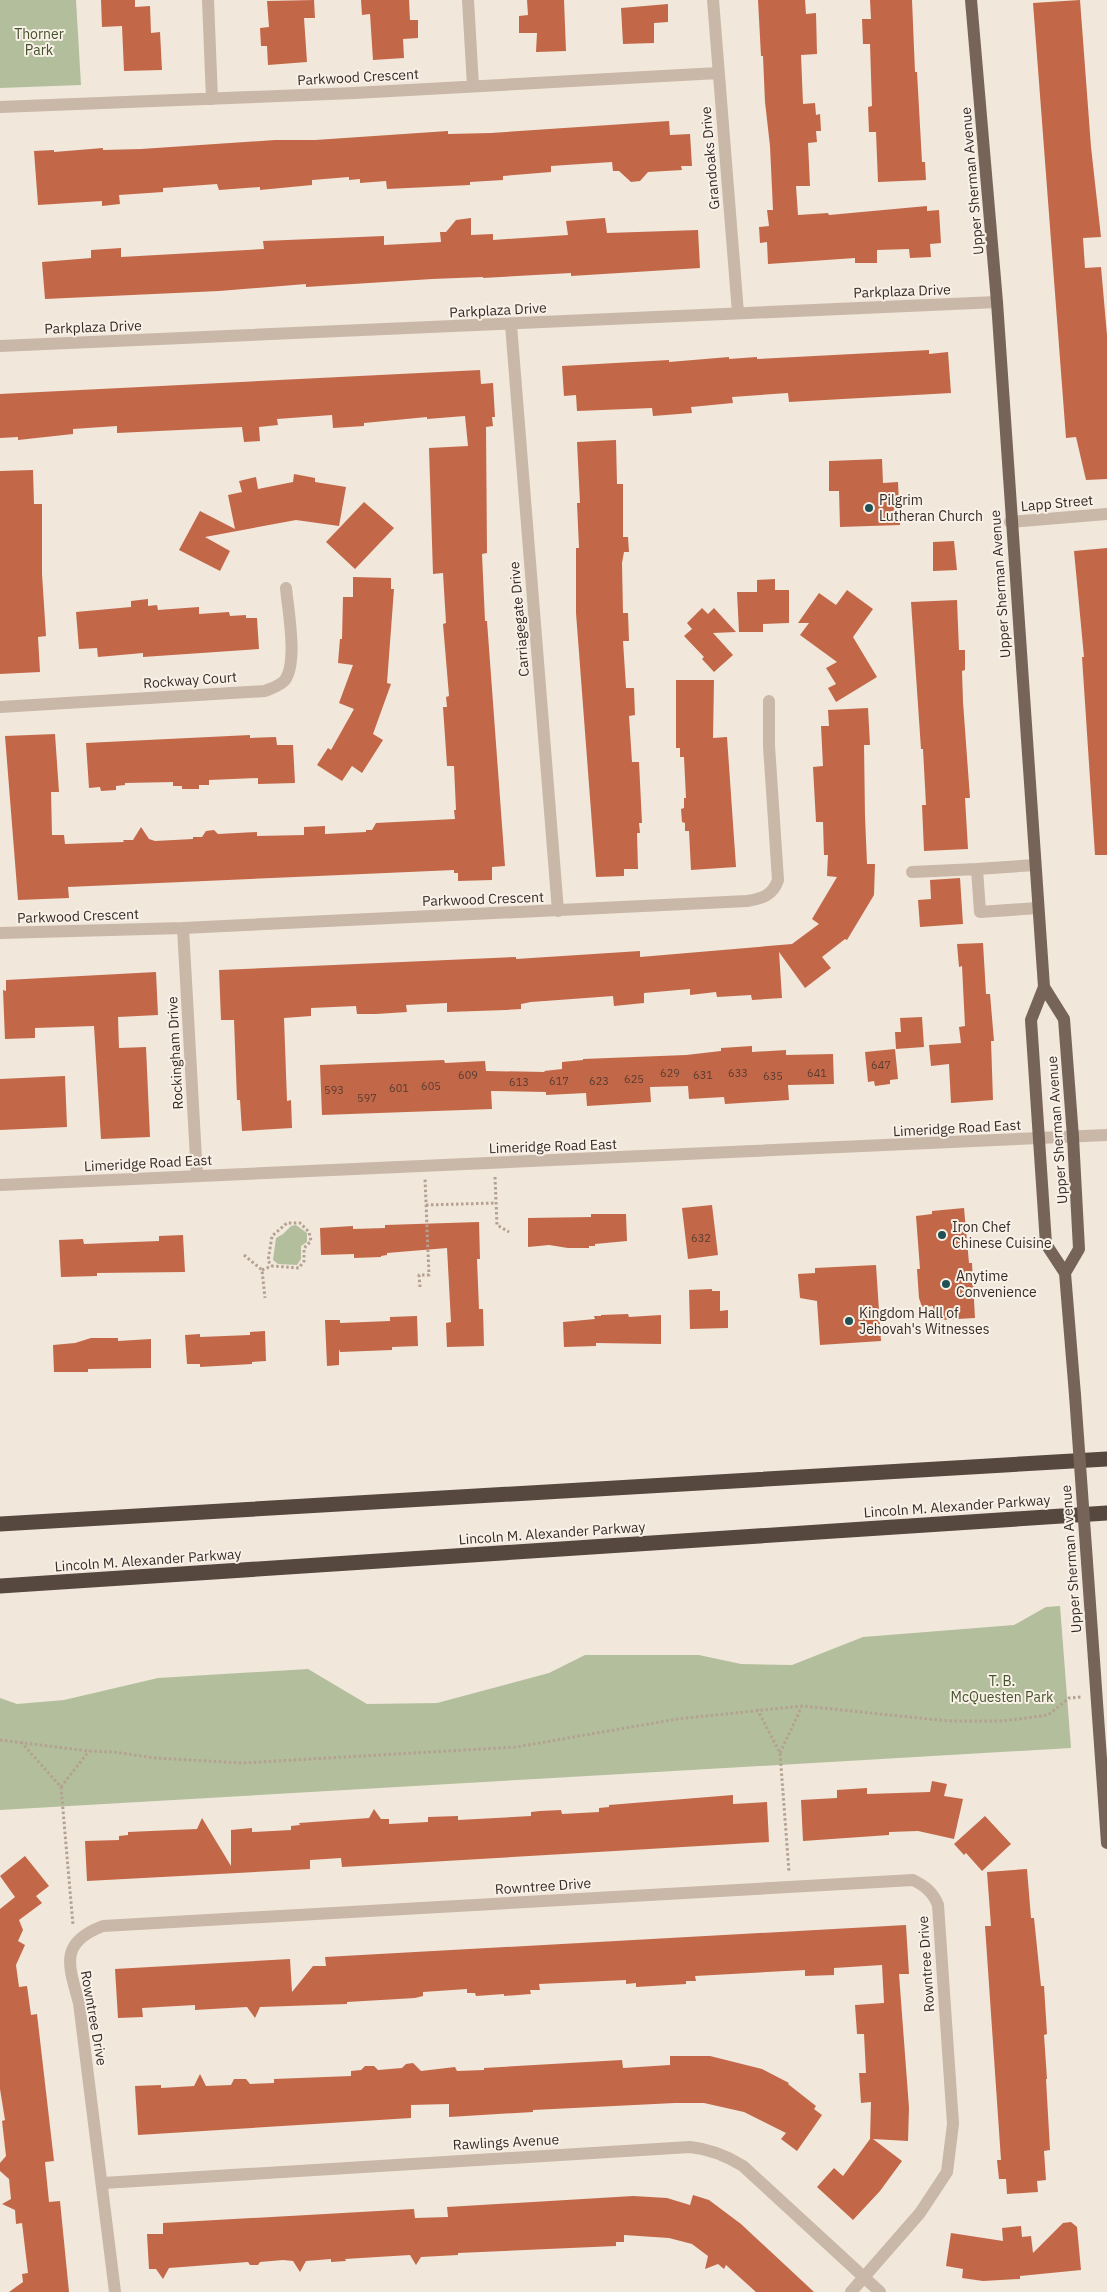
<svg xmlns="http://www.w3.org/2000/svg" width="1107" height="2292" font-family="'IBM Plex Sans',sans-serif">
<rect width="100%" height="100%" fill="#f1e7db"/>
<path fill="#b3bf9c" d="M0,0H76L81,85L0,88Z
M296,1225L307,1233V1242L301,1246V1259L297,1265L278,1264L273,1260L276,1238L283,1234L291,1226Z
M1060,1606L1071,1748L0,1810V1698L17,1704L64,1700L158,1678L308,1669L367,1704L437,1703L549,1673L585,1655H699L741,1664L792,1665L863,1637L1014,1625L1046,1607Z"/>
<path fill="#c26848" d="M101,0H135V7L150,6L151,33L160,32L162,70L124,71L122,26L102,27Z
M314,0L315,18H304L307,62L268,65L267,46H261L260,28L269,27L267,1Z
M361,0H409L410,20H418V38L403,39L404,58L373,60L370,14L362,15Z
M527,0H564L566,51L536,52L537,33H519V16L528,15Z
M758,0H805L806,14L816,13L817,54L801,55L803,104L815,103L816,115L820,114L821,131H816L817,142L808,143L810,186H796L798,215L828,213L829,215L927,206V211L939,210L941,243L930,244L931,257L910,258L909,249L877,250V263H855V258L768,264L767,242L760,243L759,227L769,226L767,210H773L770,146L765,102L763,56H761Z
M870,0H912L915,72H917L922,162H925L926,180L878,182L876,132H869L868,107L872,106L870,44H863L862,19H871Z
M1080,0L1091,147L1101,237L1083,238L1085,268L1101,267L1107,335V479L1086,480L1076,437L1066,438L1033,3Z
M668,4V22L654,23V43L623,44L621,8Z
M669,121L670,135L690,134L692,166H681L682,170L648,172L640,181L631,182L619,171H613L612,162L551,166V172L503,176V180L470,182V185L387,189L386,181L360,183V179L349,180V177L312,180V185L260,190V187L219,190L217,184L163,188V192L119,195L120,204L102,206V201L38,205L34,151L54,150V152L103,148V150L141,149L275,140H315L448,131V134L491,133Z
M471,218V235L493,234V240L568,235L566,221L605,218L607,233L698,230L700,268L571,276V273L483,278V277L432,279L306,287V284L219,291L45,299L42,262L91,258V250L121,248V257L264,249L263,241L384,236V245L441,242L440,232H446L456,220Z
M929,350V354L948,352L951,393L789,402L788,393L732,397L733,403L691,407L692,413L653,416L652,408L577,411L576,395L564,396L562,366L669,360V362L729,357V359L757,357V359Z
M480,370L481,384L493,383L495,417H492L493,426L486,427L487,553L482,554L485,621H487L505,866L492,867V880L458,881V873H454V870L295,877L68,887L69,898L18,900L5,736L55,734L59,792H51L52,835H64L65,844L124,842L123,840H133L141,827L149,839L155,841L193,839V837H202L206,831L214,830L218,834L257,832V836L304,835V827L325,826V834L366,832V830H372L376,823L455,819L454,810H456L454,766H447L443,707H447L446,697L449,696L443,624L446,623L443,573L433,574L429,448L468,446L465,416L427,419V417L364,423V426L333,428L332,415L277,419L278,425L259,427L260,441L244,442L242,427L117,433V426L73,429V434L18,440V437L0,438V394Z
M616,440L617,484H623V537H628L629,552H624L622,563L623,613H628L629,641H623L626,688H634L635,715L629,716L632,762H639L642,823H639L640,833H637L638,869H624V876L596,877L576,613V548H579L577,503H580L577,442Z
M882,459L883,483L898,482L900,525L840,527L839,491H829V461Z
M33,470L34,504H42V574L46,636L38,637L40,672L0,674V471Z
M294,474L315,478V482L346,487L339,526L296,520L205,537L230,551L220,571L179,550L200,511L235,529L228,495L242,492L239,481L256,477L258,489L293,482Z
M364,502L394,528L355,569L326,542Z
M954,541L957,570L933,571V542Z
M1107,548V855H1095L1082,657H1084L1074,551Z
M353,577L391,578V589H394L387,683L391,684L373,734L383,740L362,773L352,766L342,781L317,765L328,748L331,750L354,709L339,703L353,665L338,663L340,639H342L343,597H353Z
M775,579V590H789V623L763,624V632H739L737,592H757V580Z
M847,590L873,609L853,637L877,677L836,702L828,688L836,684L826,668L837,662L800,635L809,623H798L819,593L836,605Z
M148,599V606L157,605L158,610L199,607V614L229,612L230,616L246,615V618H257L259,649L143,657V653L98,657L97,648L79,649L76,612L131,607V601Z
M957,600L959,650H965V670L962,671L963,702L970,798H965L968,849L924,851L922,805H926L923,749H921L911,602Z
M702,608L708,614L714,608L736,632L713,633L733,655L714,672L702,659L704,657L684,636L692,629L687,623Z
M676,680H714L713,738L727,737L736,867L691,870L689,831H685V823L682,822L681,809L684,808V798H686L684,757H680V748H676Z
M868,708L870,745H864L865,816L867,864H875L874,895L847,940L845,939L822,957L831,968L805,988L779,952L782,998L752,1000L751,995L717,997L716,992L690,995V989L644,993V1003L614,1006L613,996L531,1002L521,1004V1009L506,1010L447,1012V1003L406,1005L407,1012L376,1014H357L356,1006L311,1008V1016L284,1018L287,1101L291,1100L292,1128L242,1131L240,1100H237L234,1020H221L219,970L516,957V959L640,951V957L792,944L819,924L812,919L837,877L827,876L828,855H824L823,822H816L813,767L823,766L821,726H829L828,710Z
M250,735V738L276,737L277,745H293L295,783L258,784V778L209,780V785H199V789H182V786H173V782L125,783V785L116,786V790L101,791L100,787L89,788L86,743Z
M960,878L963,924L920,927L918,900L931,899L930,880Z
M983,943L986,994H990L994,1041H991L993,1100L951,1103L949,1064L931,1066L929,1045L961,1043L959,1027L965,1026L962,966L959,967L957,944Z
M156,972L158,1015L118,1017L119,1048L146,1047L150,1137L101,1139L94,1026L35,1028V1038L5,1039L3,990L6,991V980Z
M922,1017L924,1047L896,1049L895,1032H901L900,1018Z
M752,1046V1052L786,1050V1055L833,1054L834,1084L788,1085L789,1100L725,1104L724,1097L689,1099L688,1086L650,1087L651,1102L587,1106L586,1093L546,1095V1092L491,1091L492,1109L322,1115L320,1065L444,1060L445,1063L485,1061L486,1071L545,1072L544,1071L562,1069V1062L583,1060V1059L686,1055L721,1051V1048Z
M895,1049L898,1079L890,1080V1084L875,1086L874,1081L868,1082L865,1052Z
M65,1076L67,1127L0,1130V1079Z
M712,1205L718,1255L688,1259L682,1208Z
M964,1208L969,1263H972L975,1318L940,1320L933,1317V1306L922,1307L919,1298L917,1269H920L916,1216L932,1214V1211Z
M591,1214H626L627,1241L595,1244V1246H589V1248H568L549,1245L528,1247V1218L591,1217Z
M479,1222L480,1259H477L479,1309H483L484,1346L447,1347L446,1323L451,1322L447,1248L387,1253V1255L381,1256V1257L354,1258V1254L321,1255L320,1228L353,1226V1229L385,1228V1225Z
M183,1235L185,1272L97,1273V1276L61,1277L59,1240L83,1239L84,1244L159,1241V1236Z
M876,1265L881,1341L820,1345L817,1301L800,1298L798,1274L815,1273V1268Z
M712,1289V1291H720V1311L728,1310V1328L690,1329L689,1290Z
M628,1314L629,1317L661,1315V1344L596,1343V1346L564,1347L563,1322L595,1319L594,1316H601V1315Z
M417,1316L418,1346L392,1347V1350L340,1352L339,1349V1365L327,1366L325,1320H340V1323L390,1321V1317Z
M265,1331L266,1361L252,1362V1364L200,1367V1364H187L185,1335L200,1334V1337L250,1335V1332Z
M91,1338H118V1341L151,1339V1368L88,1369V1372H54L53,1345L75,1343Z
M932,1781L947,1784L944,1796L963,1799L954,1839L918,1831L889,1832V1835L803,1841L801,1800L837,1798V1790L867,1788V1794L930,1792Z
M733,1795V1804L767,1802L769,1842L342,1867L341,1858L310,1860V1869L87,1881L85,1841L119,1840V1836L128,1835V1832L197,1829L202,1818L231,1866V1830L252,1828V1832L291,1830V1826L300,1825L299,1823L369,1818L374,1809L381,1819H389V1824L428,1822V1817L458,1816V1820L531,1816V1812L540,1811L561,1810L562,1814L599,1812V1808L609,1807V1805Z
M985,1816L1011,1844L982,1871L966,1853L964,1855L954,1844Z
M25,1856L49,1886L36,1896L42,1903L19,1920L23,1930L18,1941L25,1945L16,1965L19,1987L27,1986L31,2015L37,2014L54,2161L45,2162L49,2202L60,2201L69,2292H9L23,2282L22,2274L28,2273L22,2223L16,2224L15,2210L2,2204L11,2199L9,2179L0,2171V2163L6,2156L2,2121L5,2120L0,2089V1909L15,1897L0,1876Z
M1027,1869L1031,1918H1034L1041,1986H1044L1047,2034L1044,2035L1047,2079H1046L1050,2150L1044,2151L1046,2180L1037,2181L1038,2192L1007,2194L1006,2179H999L997,2160H1001L985,1926H991L987,1872Z
M906,1925L909,1974H899L909,2108L908,2141L873,2139L902,2161L880,2191L853,2220L817,2187L834,2168L843,2176L870,2139L871,2102L861,2103L859,2073H866L864,2034H857L855,2005L884,2003L882,1965L834,1968V1975L805,1976V1970L695,1976L696,1981H686V1984L636,1987V1983L626,1984V1980L539,1984L540,1990H530L531,1994L504,1996V1994L476,1996L475,1993H467V1989L423,1992V1996L415,1998L347,2002V2004L260,2007L255,2018L247,2007L195,2010V2005L142,2008L143,2017L118,2018L115,1969L290,1959L292,1992L313,1966H326L325,1957Z
M670,2056H710L762,2069L789,2083L788,2084L816,2106L814,2109L822,2115L797,2151L781,2139L786,2133L744,2112L704,2103H675L533,2110V2112L449,2117V2104L411,2105V2118L138,2135L135,2086L161,2085V2088L194,2086L200,2074L206,2086L231,2085L234,2079H246L250,2084L274,2083V2079L351,2076V2071L361,2070L365,2066H374L378,2070L402,2068L406,2064L413,2063L421,2071L455,2067L457,2071L484,2070V2068L622,2060L623,2068L670,2065Z
M693,2195L709,2200L741,2224L814,2292H756L726,2265L724,2269L718,2264L705,2269L708,2256L692,2244L669,2238L624,2235V2242H616V2246L458,2253V2255L421,2257L416,2265L410,2255L345,2259L346,2261L331,2262V2259L306,2261L300,2272L293,2261L283,2260L260,2262L258,2265H250L248,2262L169,2268L163,2279L156,2269H149L147,2234H163V2223L414,2209L415,2218L448,2217L447,2207L633,2196L667,2198L690,2205Z
M1071,2222L1077,2227L1081,2270L1020,2276V2279L983,2281L962,2278L963,2269L946,2266L951,2233L1003,2241L1002,2228L1021,2226L1022,2237L1031,2236L1033,2253L1063,2223Z"/>
<g fill="none" stroke-linecap="round" stroke-linejoin="round">
<path stroke="#b4a192" stroke-width="3" stroke-dasharray="2.5 2.5" stroke-linecap="butt" d="M495,1177L497,1225L509,1232
M426,1205L496,1203
M244,1255L262,1270L265,1298
M262,1270L272,1266L299,1268L304,1261V1248L311,1241L309,1232L300,1223H287L272,1236L268,1261L272,1266
M420,1287L419,1275H429L425,1179
M757,1709L780,1753L789,1872
M0,1740L89,1751L114,1752L155,1758L242,1763L516,1747L677,1719L802,1706L950,1721H1003L1048,1715L1069,1698L1082,1697
M21,1742L61,1787L73,1925
M780,1753L802,1706
M61,1787L89,1751"/>
<path stroke="#c9b7a8" stroke-width="12" d="M208,0L212,99
M468,0L473,86
M713,0L738,313
M0,107L354,93L718,73
M511,325L558,911
M0,346L997,302
M1010,522L1107,514
M0,707L265,691C272,688 280,686 285,680C298,662 288,610 286,588
M1035,865L977,869L980,912L1038,908
M912,872L977,869
M183,928L197,1176
M0,933L183,928L747,901C762,899 773,895 778,880L769,746V701
M0,1185L1107,1135
M103,2183L690,2147C710,2149 727,2156 743,2166L880,2292
M115,2292L79,2003C69,1966 58,1943 103,1926L913,1880C925,1886 933,1892 938,1905L953,2124L947,2172L920,2213L851,2292"/>
<path stroke="#776459" stroke-width="12" d="M971,0L997,302L1044,987L1031,1020L1046,1244L1065,1273L1075,1395
M1044,987L1064,1019L1073,1137L1079,1249L1065,1273
M1087,1562L1107,1843"/>
<path stroke="#56473f" stroke-width="15" d="M0,1524L1107,1459
M0,1586L1107,1513"/>
<path stroke="#776459" stroke-width="12" d="M1075,1395L1087,1562"/>
</g>
<g fill="#1f5155" stroke="#f9f1e7" stroke-width="2">
<circle cx="869" cy="508" r="5"/>
<circle cx="942" cy="1235" r="5"/>
<circle cx="946" cy="1284" r="5"/>
<circle cx="849" cy="1321" r="5"/>
</g>
<g text-anchor="middle" dominant-baseline="central" stroke-width="4" stroke-linejoin="round" paint-order="stroke">
<g font-size="11" fill="#583b30">
<text x="881" y="1065">647</text>
<text x="670" y="1073">629</text>
<text x="738" y="1073">633</text>
<text x="817" y="1073">641</text>
<text x="468" y="1075">609</text>
<text x="703" y="1075">631</text>
<text x="773" y="1076">635</text>
<text x="634" y="1079">625</text>
<text x="559" y="1081">617</text>
<text x="599" y="1081">623</text>
<text x="519" y="1082">613</text>
<text x="431" y="1086">605</text>
<text x="399" y="1088">601</text>
<text x="334" y="1090">593</text>
<text x="367" y="1098">597</text>
<text x="701" y="1238">632</text>
</g>
<g font-size="14" fill="#44532c" stroke="#f9f1e7">
<text x="39" y="34">Thorner<tspan x="39" dy="16">Park</tspan></text>
<text x="1002" y="1681">T. B.<tspan x="1002" dy="16">McQuesten Park</tspan></text>
</g>
<g font-size="14" fill="#352c28" stroke="#f9f1e7">
<text transform="translate(358 77) rotate(-3)">Parkwood Crescent</text>
<text transform="translate(710 158) rotate(-95)">Grandoaks Drive</text>
<text transform="translate(972 181) rotate(-95)">Upper Sherman Avenue</text>
<text transform="translate(902 291) rotate(-2)">Parkplaza Drive</text>
<text transform="translate(498 310) rotate(-3)">Parkplaza Drive</text>
<text transform="translate(93 327) rotate(-2)">Parkplaza Drive</text>
<text transform="translate(1057 503) rotate(-5)">Lapp Street</text>
<text transform="translate(1000 584) rotate(-94)">Upper Sherman Avenue</text>
<text transform="translate(519 619) rotate(-95)">Carriagegate Drive</text>
<text transform="translate(190 680) rotate(-4)">Rockway Court</text>
<text transform="translate(483 899) rotate(-2)">Parkwood Crescent</text>
<text transform="translate(78 916) rotate(-2)">Parkwood Crescent</text>
<text transform="translate(175 1053) rotate(-93)">Rockingham Drive</text>
<text transform="translate(957 1128) rotate(-3)">Limeridge Road East</text>
<text transform="translate(1057 1130) rotate(-94)">Upper Sherman Avenue</text>
<text transform="translate(553 1146) rotate(-2)">Limeridge Road East</text>
<text transform="translate(148 1163) rotate(-3)">Limeridge Road East</text>
<text transform="translate(957 1506) rotate(-4)">Lincoln M. Alexander Parkway</text>
<text transform="translate(552 1533) rotate(-4)">Lincoln M. Alexander Parkway</text>
<text transform="translate(1071 1559) rotate(-94)">Upper Sherman Avenue</text>
<text transform="translate(148 1560) rotate(-4)">Lincoln M. Alexander Parkway</text>
<text transform="translate(543 1886) rotate(-4)">Rowntree Drive</text>
<text transform="translate(926 1964) rotate(-94)">Rowntree Drive</text>
<text transform="translate(94 2018) rotate(80)">Rowntree Drive</text>
<text transform="translate(506 2142) rotate(-3)">Rawlings Avenue</text>
</g>
<g font-size="14" fill="#352c28" stroke="#f9f1e7" text-anchor="start">
<text x="879" y="500">Pilgrim<tspan x="879" dy="16">Lutheran Church</tspan></text>
<text x="952" y="1227">Iron Chef<tspan x="952" dy="16">Chinese Cuisine</tspan></text>
<text x="956" y="1276">Anytime<tspan x="956" dy="16">Convenience</tspan></text>
<text x="859" y="1313">Kingdom Hall of<tspan x="859" dy="16">Jehovah's Witnesses</tspan></text>
</g>
</g>
</svg>
